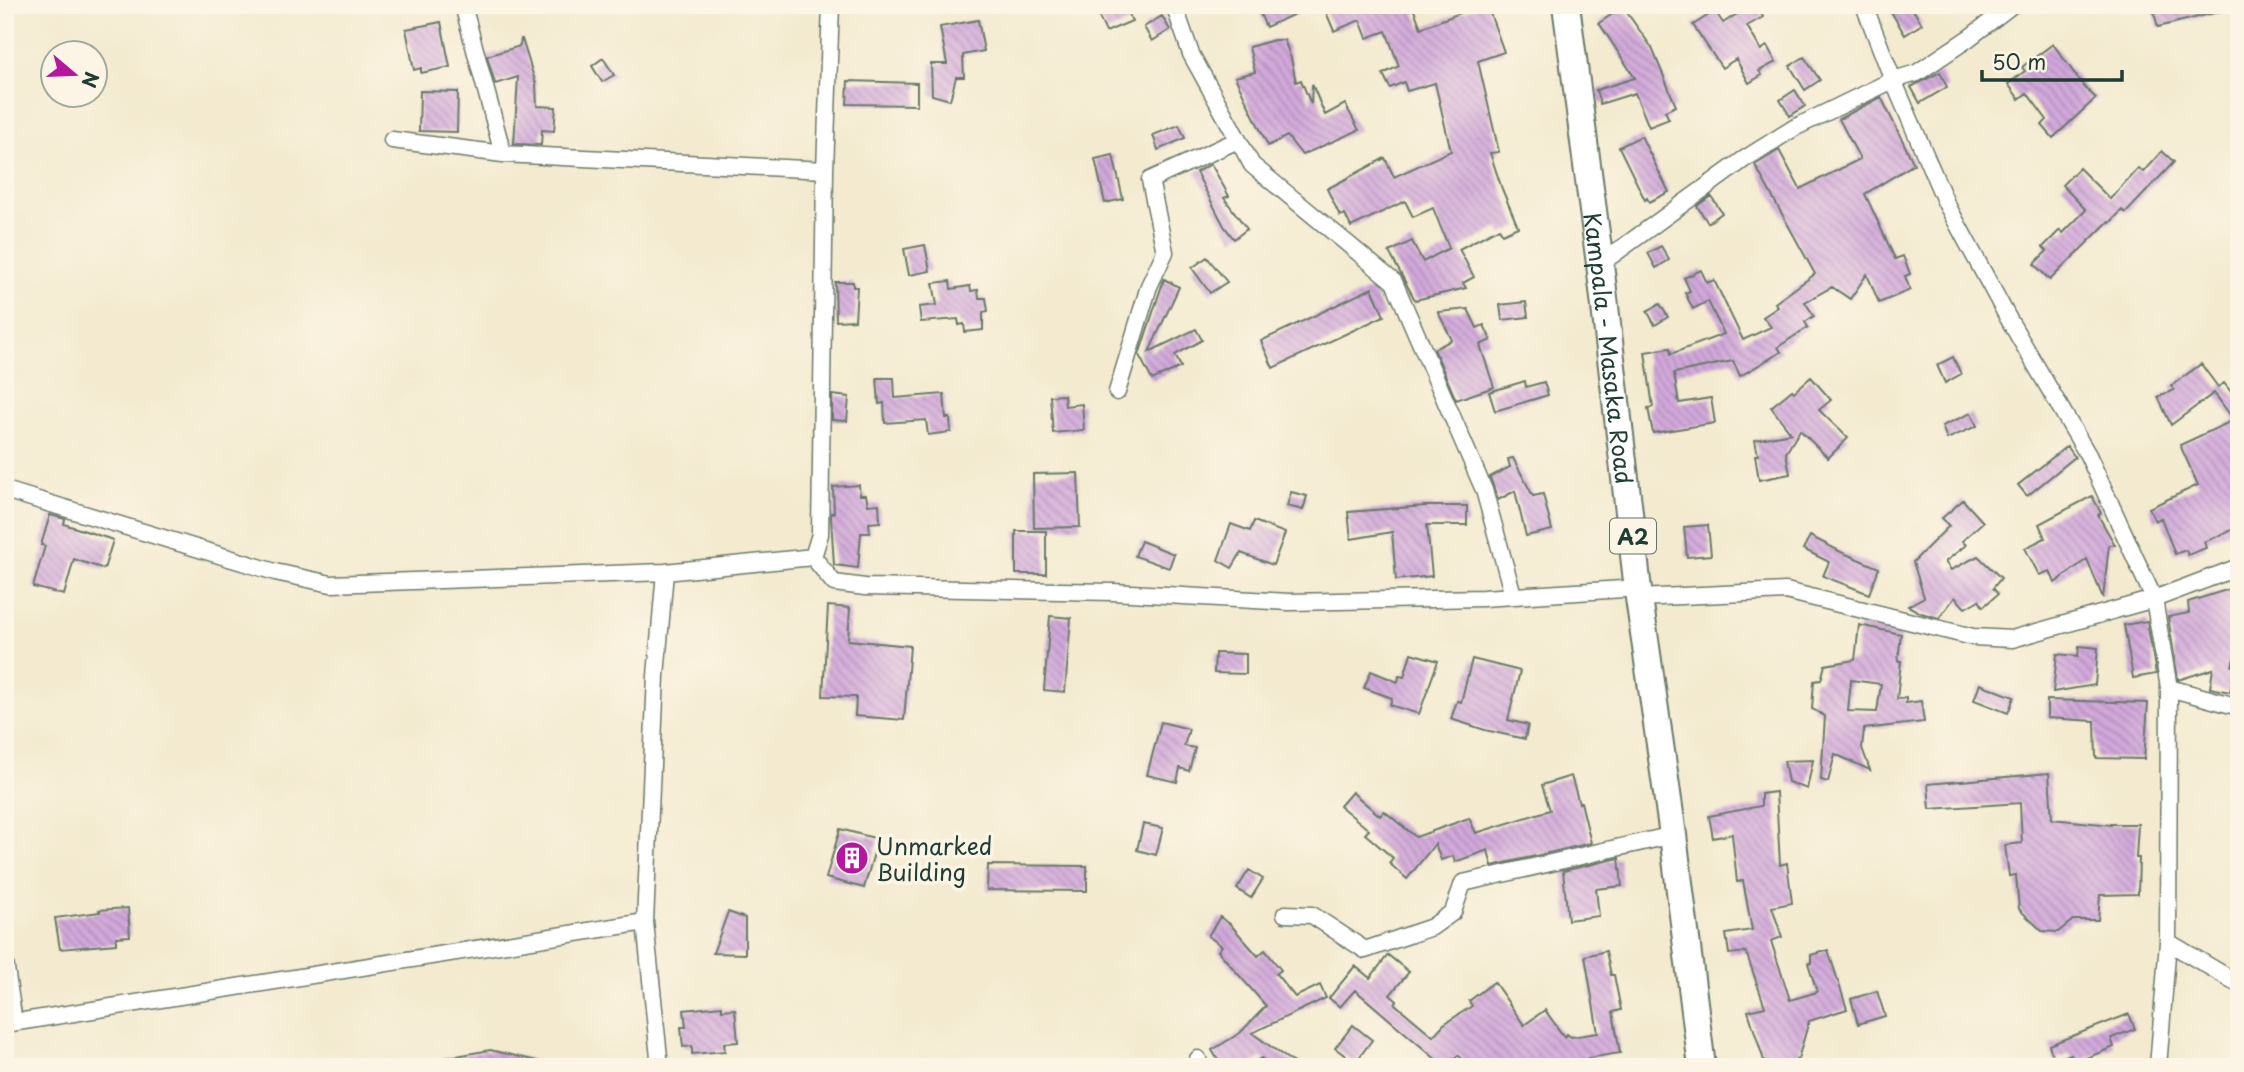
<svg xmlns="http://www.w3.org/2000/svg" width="2244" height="1072" font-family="'Playpen Sans',sans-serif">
<defs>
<pattern id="building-back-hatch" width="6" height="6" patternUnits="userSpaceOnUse" patternTransform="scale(1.75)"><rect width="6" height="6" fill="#d2a8db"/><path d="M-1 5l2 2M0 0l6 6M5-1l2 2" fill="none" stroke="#aa8ab2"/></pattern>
</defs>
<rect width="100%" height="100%" fill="#fcf5e5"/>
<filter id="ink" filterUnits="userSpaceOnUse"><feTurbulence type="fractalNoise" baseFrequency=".0143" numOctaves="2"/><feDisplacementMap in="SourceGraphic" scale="14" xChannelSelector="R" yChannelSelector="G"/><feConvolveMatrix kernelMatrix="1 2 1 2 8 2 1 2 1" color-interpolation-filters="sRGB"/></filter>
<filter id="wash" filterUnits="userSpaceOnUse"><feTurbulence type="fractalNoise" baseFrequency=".00686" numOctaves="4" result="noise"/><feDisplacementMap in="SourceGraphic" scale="28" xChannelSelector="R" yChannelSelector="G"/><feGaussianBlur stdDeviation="1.57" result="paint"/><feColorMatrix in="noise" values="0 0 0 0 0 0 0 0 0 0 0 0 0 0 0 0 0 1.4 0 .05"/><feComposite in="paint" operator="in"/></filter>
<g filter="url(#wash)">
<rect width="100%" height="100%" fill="#f3eacf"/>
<g id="blocks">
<path fill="url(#building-back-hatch)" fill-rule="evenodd" d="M1109,5H1125L1132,21L1106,32L1096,11Z
M1256,5H1315L1266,27Z
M1323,5H1412L1421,28L1481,5H1487L1504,52L1478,61L1499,152L1490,153L1502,189L1518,227L1502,234L1499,228L1459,249L1474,277L1463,283L1466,288L1415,300L1389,252L1412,241L1423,262L1449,248L1433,208L1413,217L1405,201L1351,227L1345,214L1340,216L1327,189L1385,158L1394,177L1451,151L1435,83L1407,91L1404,82L1390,88L1383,74L1399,66L1386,31L1367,38L1360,20L1334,31Z
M1751,5H1756L1763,17L1747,26L1761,50L1767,46L1776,62L1759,71L1762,75L1749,83L1736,59L1722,68L1693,25L1715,11L1723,23Z
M1887,5H1910L1922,24L1905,35Z
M2185,5H2221L2222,11L2158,27L2154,13Z
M1623,7L1652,48L1676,106L1665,111L1669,119L1649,127L1635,93L1600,104L1596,90L1635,78L1599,23Z
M1162,16L1170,30L1152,41L1144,27Z
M978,20L984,51L963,55L964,77H956L950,100L932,95L931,64H947L940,27Z
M441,22L450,67L421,73V68L414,70L406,29Z
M521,39H522L536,84L537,106L556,107L554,131L542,130L541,145L514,144L518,77L495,84L487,56L520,46Z
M1274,40H1284L1291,58L1296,82L1301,80L1311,104L1312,84L1325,115L1345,104L1359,130L1302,155L1287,136L1268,146L1235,77L1255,72L1249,47Z
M2053,44L2085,88L2096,98L2053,138L2042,125L2047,120L2027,93L2019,99L2008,84L2025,71L2022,67Z
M1804,57L1820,80L1805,90L1790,66Z
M603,58L614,75L602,82L592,66Z
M1940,72L1947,87L1920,103L1911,87Z
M848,81L917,83V105L847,104Z
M1795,90L1805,106L1790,116L1780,100Z
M420,91L458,92L457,132L419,131Z
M1881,97L1914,164L1865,194L1895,259L1903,256L1910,274L1905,276L1910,290L1879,303L1867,274L1850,299L1832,287L1805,302L1814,316L1805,322L1808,327L1778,347L1781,352L1740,376L1733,361L1674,373L1679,403L1711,398L1715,423L1653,433L1648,408L1653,407L1645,352L1670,348L1671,354L1724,334L1708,301L1693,309L1685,293L1690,291L1684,278L1701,270L1707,283L1714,280L1743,340L1771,327L1763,317L1778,307L1775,303L1815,274L1755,165L1779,150L1800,189L1860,159L1839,119Z
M1179,125L1185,138L1158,150L1153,135Z
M1641,136L1669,192L1649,202L1647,198L1645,200L1619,147Z
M2162,151L2174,162L2126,213L2122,210L2110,223L2108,222L2050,280L2034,264L2047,251L2043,247L2060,230L2063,233L2086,210L2062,185L2079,168L2110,199L2138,168L2143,172Z
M1113,155L1123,199L1105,203L1095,159Z
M1211,164L1229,196L1224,198L1247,229L1234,239L1224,226L1196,172Z
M1711,196L1722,213L1708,223L1697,206Z
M925,245L930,271L909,275L904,249Z
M1661,246L1669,260L1656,268L1648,253Z
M1207,257L1227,282L1210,293L1192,268Z
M1164,279L1179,287L1149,352L1196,329L1202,340L1175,355L1181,367L1152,380L1139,355Z
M950,281L951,289L970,286L971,291L978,290L979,298H986L988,311L983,312V330L965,332L964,324L959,325L958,319L921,322L919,307L937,305L933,283Z
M835,282H853V287H857L855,320L836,321Z
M1372,288L1384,316L1273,368L1261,341Z
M1526,302L1528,317L1502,320L1500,305Z
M1660,304L1668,317L1655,325L1647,311Z
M1468,309L1477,328L1484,325L1491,340L1480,345L1494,387L1456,400L1434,349L1452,340L1438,312Z
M1953,357L1961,374L1945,383L1937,365Z
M2201,364L2218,387L2224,383L2239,402V527L2204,542L2206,548L2188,555L2186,550L2175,554L2161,518L2155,521L2149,508L2198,485L2180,445L2234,420L2214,393L2171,425L2158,397L2174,390L2171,386Z
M1811,377L1831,400L1819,410L1848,438L1828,458L1800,430L1786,453L1790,474L1759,480L1755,455H1758L1755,440L1791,433L1771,407L1792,390L1794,392Z
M877,378H894L895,398L944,394L946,418H950L951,432L928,435L926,420L885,423L884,403L879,404Z
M1525,381L1526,387L1544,382L1548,395L1495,411L1489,392Z
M832,395L849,397L847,421L832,420Z
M1064,395L1065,406L1082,404L1084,430L1053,433L1050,396Z
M1971,413L1977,426L1947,439L1942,426Z
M2067,446L2075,457L2027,496L2018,485Z
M1513,458L1533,496L1543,494L1552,530L1526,536L1515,491L1498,500L1490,477L1510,467L1508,459Z
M1078,473L1080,527L1034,528L1033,474Z
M859,485L860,495H866L868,505L879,504L880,522L869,523L870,533H861L858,568L834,565L831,517V513H834L833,487Z
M1291,492L1307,496L1303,510L1287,506Z
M2092,496L2101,513L2098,515L2115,545H2109L2103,598L2087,559L2055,583L2050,571L2039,575L2025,548L2045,538L2039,524Z
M1963,500L1983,522L1962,541L1966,545L1945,562L1951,570L1978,556L2001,578L1993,588L1998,594L1983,607L1979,600L1965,608L1955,597L1939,618L1921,613L1908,606L1924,597L1913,562L1949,526L1942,518Z
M1426,506H1467V525H1427L1432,576L1396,580L1392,532L1351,539L1348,512Z
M50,515L65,519L64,524L113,540L104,569L74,559L64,595L33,587L45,546L41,545Z
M1254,521L1285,533L1273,565L1241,553L1232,568L1218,560L1231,524L1250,531Z
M1708,525L1711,555L1687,557L1684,527Z
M1016,531H1046V574H1016Z
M1810,536L1841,552L1879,568L1869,594L1823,576L1829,562L1803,549Z
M1141,541L1174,554L1169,568L1135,556Z
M2239,586V641L2232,666L2235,667L2230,692L2210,688L2213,669L2178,680L2168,617L2189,613L2188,602Z
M828,606L850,608L848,640L910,646L904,720L855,716L856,697L823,696Z
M1050,616L1071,618L1065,692L1044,690Z
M2147,621L2156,674L2133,678L2124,625Z
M1859,625L1901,634L1898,661H1901L1897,699L1906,698V703L1921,701L1924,722L1864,729L1862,748L1870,770L1835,754L1828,782L1821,780L1825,716L1812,709L1814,681L1821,680L1825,665L1855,660ZM1851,680L1881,684L1877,712L1848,711Z
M2079,646L2098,648L2095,685L2053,692L2057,654L2078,656Z
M1215,653L1246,654V674L1214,673Z
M1411,653L1438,661L1419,714L1390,705L1392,698L1364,688L1371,671L1398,682L1399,676L1404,677Z
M1472,659L1520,671L1508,720L1528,725L1525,739L1485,730L1451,719L1457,701L1461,702Z
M1980,684L2014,697L2008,713L1974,700Z
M2047,700L2148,703L2144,759L2096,758L2095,721L2047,718Z
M1161,722L1189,729L1184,746L1195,748L1189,771L1180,768L1177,782L1147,775Z
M1813,760L1807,789L1788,782L1784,761Z
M2049,773L2052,819L2111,825V824H2138L2136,858H2139L2138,894L2100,895L2098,920H2073L2058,932L2042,931L2019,909L2016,875L2009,876L2005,845L2022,843L2020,803L1930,809L1928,784Z
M1571,776L1579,803L1581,802L1591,843L1492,866L1488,850L1455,862L1453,856L1441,860L1435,844L1407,879L1389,863L1393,858L1365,834L1369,830L1340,806L1352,792L1380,816L1384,811L1416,837L1469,818L1476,833L1550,810L1542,785Z
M1776,792L1780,865L1787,863L1792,903L1772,907L1782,937L1771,941L1790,1000L1817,992L1808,963H1811V955L1828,950L1847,1009L1809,1021L1798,1059L1796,1060L1798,1067H1766L1748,1011L1765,1007L1746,952L1729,954L1726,934L1752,930L1743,881L1737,882L1732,834L1713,838L1709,816L1761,806V794Z
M1143,824L1163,828L1156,855L1137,850Z
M840,829L878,839L864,888L826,878Z
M1619,858L1622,886L1596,889L1599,916L1568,920L1563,871Z
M988,865L1087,866V891L987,890Z
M1249,870L1263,879L1251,898L1237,889Z
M128,908L130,936L116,937V944L60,949L55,918L100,912L99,910Z
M728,912L745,918V954L713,953Z
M1220,917L1230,924L1258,956L1265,950L1281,970L1276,974L1295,997L1320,985L1326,998L1252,1033L1299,1067H1273L1261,1058L1247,1067H1222L1212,1050L1240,1033L1266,1006L1218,951L1222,946L1208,936Z
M1606,951L1611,975H1614L1621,1010L1613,1012L1620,1053L1588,1058L1591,1067H1470L1458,1055L1448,1067H1445L1355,990L1340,1007L1329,998L1355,966L1370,978L1388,955L1409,972L1390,995L1397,1001L1395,1004L1433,1036L1444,1024L1472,1006L1469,1001L1494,982L1524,1025L1545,1010L1564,1037L1567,1034L1571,1037L1598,1033L1585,956Z
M1877,991L1885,1016L1858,1024L1851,999Z
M722,1006V1010L735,1009L738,1042L724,1043L725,1051L692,1054V1046L683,1047L681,1027H686L684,1010Z
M2129,1014L2135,1029L2111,1038L2114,1047L2074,1063L2071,1054L2054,1060L2049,1045Z
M1353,1025L1372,1040L1355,1063L1335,1048Z
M490,1050L537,1061V1067H440L439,1059Z"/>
</g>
</g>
<g filter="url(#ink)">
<use href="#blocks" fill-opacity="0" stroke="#697a6a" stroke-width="2"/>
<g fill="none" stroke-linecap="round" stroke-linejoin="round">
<defs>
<path id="minor" d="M463,5L503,154
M831,5L825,170L820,534L813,557L834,583L865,587L1113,592L1289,602L1483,598L1639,588
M1174,5L1191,54L1252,165L1394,282L1484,490L1513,595
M1864,5L1893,80L1946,203L2008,318L2088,455L2154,599L2169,688L2168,942L2239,984
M392,140L503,154L825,170
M1600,264L1743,160L1794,128L1893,80L1917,73L1969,38L2012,5
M1117,392L1149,286L1165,252L1150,180L1238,140
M5,490L275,572L331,584L665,572L813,557
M1639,598L1786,591L1973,637L2012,639L2154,599L2239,567
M2169,688L2239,707
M1285,914L1312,915L1365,950L1432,927L1453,912L1463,883L1673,835
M5,962L14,1022
M5,1024L645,922
M1198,1059L1200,1067
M660,1067L645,922L656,676L665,572
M2158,1067L2168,942"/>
<g id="primary">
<path id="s1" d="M1566,5L1600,264L1639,598L1673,835L1702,1067"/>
</g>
</defs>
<use href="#minor" stroke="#697a6a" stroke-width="19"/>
<use href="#primary" stroke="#697a6a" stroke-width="30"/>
<use href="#minor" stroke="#fff" stroke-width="16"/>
<use href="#primary" stroke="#fff" stroke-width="26"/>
</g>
</g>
<defs>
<symbol id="building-disc" viewBox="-11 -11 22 22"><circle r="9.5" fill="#b5179e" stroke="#fcf5e5"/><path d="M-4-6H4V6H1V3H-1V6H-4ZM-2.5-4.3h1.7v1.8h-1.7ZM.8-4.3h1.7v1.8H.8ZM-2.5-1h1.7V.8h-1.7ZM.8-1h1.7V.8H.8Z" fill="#fff"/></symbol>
</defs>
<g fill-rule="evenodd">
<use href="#building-disc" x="833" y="839" width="38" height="38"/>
</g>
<g text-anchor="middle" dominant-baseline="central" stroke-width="7" stroke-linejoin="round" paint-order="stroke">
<rect fill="#fcf5e5" stroke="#617469" stroke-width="2" x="1610" y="518.5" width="46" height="35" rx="5"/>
<g font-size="21" font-weight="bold" fill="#1f3d34">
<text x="1633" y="536">A2</text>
</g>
<g font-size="23" fill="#1f3d34" stroke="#fcf5e5">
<text stroke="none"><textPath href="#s1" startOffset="346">Kampala - Masaka Road</textPath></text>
</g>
<g font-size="23" fill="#1f3d34" stroke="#fcf5e5" text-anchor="start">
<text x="876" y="845">Unmarked<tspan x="876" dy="26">Building</tspan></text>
</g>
</g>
<rect width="2244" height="1072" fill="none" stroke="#fcf5e5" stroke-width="28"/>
<g transform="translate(74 74) rotate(109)"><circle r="33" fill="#fcf5e5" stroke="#a4ab9e" stroke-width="2"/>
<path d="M0-5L12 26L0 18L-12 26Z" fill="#b5179e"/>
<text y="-10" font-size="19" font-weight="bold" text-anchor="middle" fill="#1f3d34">N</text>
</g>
<path d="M1982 70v10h140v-10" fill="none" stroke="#1f3d34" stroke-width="3.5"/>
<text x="1992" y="70" font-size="21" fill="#1f3d34" stroke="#fcf5e5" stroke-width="5" paint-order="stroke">50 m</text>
</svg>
